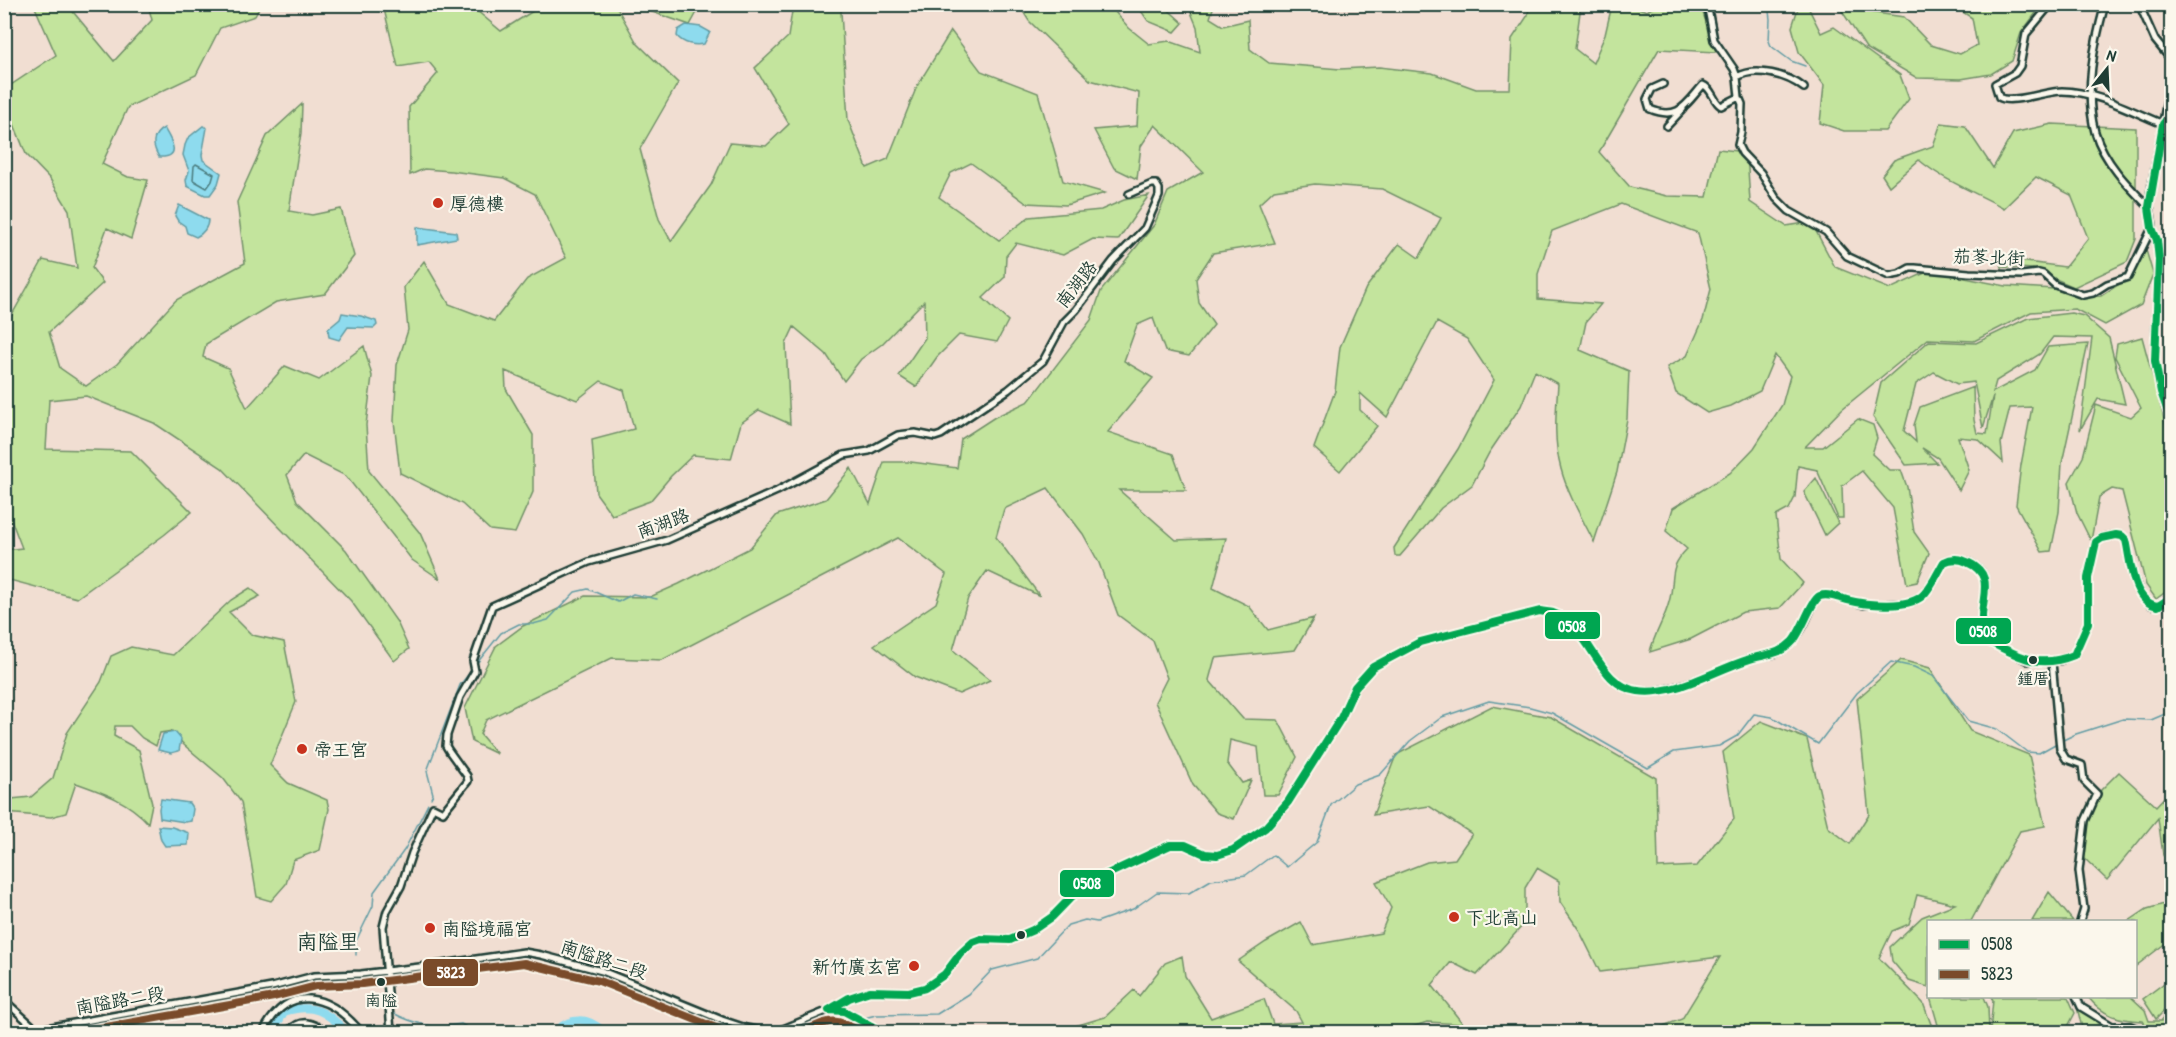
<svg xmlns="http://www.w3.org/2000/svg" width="2176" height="1037" font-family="'Patrick Hand','LXGW WenKai TC',sans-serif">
<rect width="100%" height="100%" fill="#f1ded2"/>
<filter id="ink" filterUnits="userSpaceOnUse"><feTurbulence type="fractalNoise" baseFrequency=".0167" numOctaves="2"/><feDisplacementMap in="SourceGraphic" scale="12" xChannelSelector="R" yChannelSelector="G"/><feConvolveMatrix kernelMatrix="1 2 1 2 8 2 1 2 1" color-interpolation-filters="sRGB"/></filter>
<g filter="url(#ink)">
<path fill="#c3e49d" stroke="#719068" stroke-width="1.5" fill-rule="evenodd" d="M34,5H62L69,7L114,61L152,20L148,5H261L255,16L220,28L196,75L128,107L102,164L128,177L148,180L131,239L107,228L92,268L103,283L49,332L60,368L86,386L117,364L176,300L245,263L237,202L267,136L302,104L301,133L289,211L312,215L341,209L354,256L325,294L276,302L206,344L203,357L228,368L247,408L285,366L319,380L364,346L372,376L366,425L369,471L420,533L440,579L412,560L346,476L304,455L287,475L297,501L346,550L397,622L409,649L394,661L351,601L222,468L154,423L86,396L49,400L46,449L131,451L192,512L164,535L77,598L10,580L5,587V550L22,548L12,522H5V327L43,260L77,268L69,210L50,179L26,154L5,102V89L56,55Z
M383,5H470L501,31L533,11V5H701L690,25L632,5L616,6L637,43L678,83L640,149L659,219L671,241L711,185L730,143L766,146L789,124L755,68L788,37L793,5H842L841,12L848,120L867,168L888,159L917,86L951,31L981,71L1038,93L1063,181L1105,193L1066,205L1026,203L971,163L951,173L939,197L999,240L1029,217L1101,210L1124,200L1149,195L1118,240L1093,239L1063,255L1016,243L1006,256L1005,277L983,298L1008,321L997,342L959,335L937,357L916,387L899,376L925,338L924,301L882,344L861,359L844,381L826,354L794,327L786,344L790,424L759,410L741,423L731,459L693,455L671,476L650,501L612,515L596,493L592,440L634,429L624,390L601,381L577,400L505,371L506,389L533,435V492L515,533L490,530L462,504L400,473L394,421L397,365L408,330L404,287L424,261L449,304L494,321L527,279L566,258L535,194L504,178L451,171L424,169L410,175L409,107L438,73L429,62L398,67Z
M1019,5H1109L1129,28L1149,44L1169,41L1200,52L1197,27L1188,5H1214L1210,18L1223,26L1248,20L1250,49L1269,63L1340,69L1379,67L1432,73L1476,89H1510L1512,39L1528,15L1529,5H1581L1575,49L1593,63L1605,35L1612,5H1629L1647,11L1657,5H1694L1701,7L1716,52L1659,49L1599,152L1630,187L1667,196L1707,197L1718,149L1747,152L1750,202L1786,226L1811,222L1835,267L1890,289L1929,271L2006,286L2054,289L2082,297L2101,296L2130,277L2146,250L2153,274L2141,305L2105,325L2075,309L2031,312L1974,341L1928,339L1842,409L1805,447H1823L1858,419L1873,425L1877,438L1872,454L1889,470H1901L1907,487L1914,532L1929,553L1917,582L1907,584L1893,508L1862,471L1842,486L1843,518H1838L1817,470L1798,466L1795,497L1789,509L1776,516L1781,559L1803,583L1780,608L1743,612L1691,639L1650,652C1654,634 1665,619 1669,602C1676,578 1667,569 1687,549L1666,531L1673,508L1730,473L1754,448L1782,405L1790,376L1775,355L1760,391L1731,406L1707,413L1676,393L1667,367L1687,356L1703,320L1711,289L1698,233L1621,204L1552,231L1538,274V299L1601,304L1586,322L1580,350L1629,371L1627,419L1617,472L1594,542C1582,518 1568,495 1561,469C1553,441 1556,412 1558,384L1535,371L1521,406L1489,453L1472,485L1441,508L1400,556H1395L1394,548L1458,449L1494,380L1467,339L1437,322L1387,417L1360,393V410L1377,426L1340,471L1314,448L1335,391L1340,347L1366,288L1399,244L1419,258L1441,218L1382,189L1315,184L1274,190L1259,204L1275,243L1213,253L1196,279L1199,303L1214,325L1189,356L1165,351L1153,318L1137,325L1124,361L1153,378L1108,432L1173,454L1186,490H1119L1176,540L1226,538L1213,588L1249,606L1268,630L1314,618L1295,650L1215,658L1209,680L1243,719L1278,720L1297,757L1278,795H1263L1258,747L1230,740L1227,763L1242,783L1251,780L1234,819L1217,813L1193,785L1155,702L1167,678L1153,641L1118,615L1099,563L1083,534L1048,488L1004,509L996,537L1040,596L987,571L968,598L953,650L990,680L959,694L915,677L874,645L936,603L946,574L898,538L662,660L612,658L486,720L480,734L497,754L472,742L465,708L496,646L523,626L585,596L650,597L679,584L750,548L777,515L826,499L851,468L870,504L884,462H911L957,468L961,439L995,417L1029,401L1091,320L1101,291L1154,225L1168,192L1203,172L1155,125L1141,146L1137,179L1114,168L1094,130L1137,126L1139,93L1090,80L1029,21Z
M1137,5H1163L1183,23L1175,32L1148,21Z
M1799,5H1807L1821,33L1834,27L1900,75L1909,99L1885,131H1844L1820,123L1824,85L1799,52L1792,27Z
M1952,5H2042L2021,33L2012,61L1991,74L1961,79L1917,78L1866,48L1840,8L1904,17L1931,45L1960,54L1977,45L1972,18Z
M1941,123L1965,126L1993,168L2013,133L2052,124L2136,128V239L2127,262L2074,287L2033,269L2002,267L2001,264L2003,263L2019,261L2065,267L2088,238L2071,195L2036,177L2004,208C1975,192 1944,181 1919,160L1889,186L1882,175L1894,160L1933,146Z
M2071,313L2084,316L2109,338L2125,404L2098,399L2080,430L2092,338L2053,337L2040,354L1996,381L1993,392L2035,370L2048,347L2088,344L2062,463L2059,512L2051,551L2042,552L2016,505L2021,465L2032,407L2010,408L2001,443L2003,462L1978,439L1958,437L1969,470L1959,490L1938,458L1922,448L1937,463L1906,465L1873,417L1881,383L1929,341L1976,343L2028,318ZM1934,372L1957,384L1974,382L1983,428L1993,396L1987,434L1977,433L1974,420L1973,387L1920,407L1914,425L1916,442L1904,431L1916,384Z
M2142,337L2171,445V588L2156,599L2146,585L2122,491L2112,489L2099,497L2091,541L2077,513L2069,482L2083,457L2096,405L2131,417L2141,408L2115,357L2117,344Z
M1816,478L1838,523L1825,535L1804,492Z
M250,588L260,596L229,612L252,635L284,642L296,702L270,765L288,783L327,800L329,809L320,850L293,860L286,884L271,901L257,897L241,802L223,778L184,745L172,731L160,733L156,746L142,738L130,726H115L114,736L139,750L152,804L148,823C128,801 104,793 76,783L66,813L51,817L5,813L4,795L11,799L31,797L53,778L67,733L101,682L111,656L131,647L173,655L231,600Z
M1901,660L1930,668L1970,731L2029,755L2045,826L2020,831L1971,921L1928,922V987L1909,981L1892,961L1890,947L1922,917L1955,904L1917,895L1909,924L1892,931L1879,958L1923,1003L1934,1032H1647L1682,1019L1720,957L1600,972L1579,930L1560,902L1559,881L1537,868L1525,888V923L1477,975L1451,962L1432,985L1463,1024L1427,1022L1397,1032H992L997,1030L1041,1032L1075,1026L1105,1017L1134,990L1139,996L1165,963L1182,956L1185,976L1211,1018L1264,999L1273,1024L1302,1022L1296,1011L1238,961L1266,942L1301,922L1313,945L1381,933L1391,908L1376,882L1427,862L1455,859L1472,834L1429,806L1373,815L1396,755L1492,706L1551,717L1656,778L1658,868L1697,866L1734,819L1723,752L1761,721L1807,739L1828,827L1850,844L1869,814L1857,699Z
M2119,772L2156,806L2171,790V845L2163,855L2158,818L2107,880L2084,858L2089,821L2101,790Z
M2049,892L2073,921H2032Z
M2171,902V939L2136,966V922L2129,921L2147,909Z
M2171,978V1004L2156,1019L2143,999Z
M1930,997H1984L1988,1007L1989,1032H1940Z
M1991,997H2068L2075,1013L2065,1032H1990L1993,1000Z
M2077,997L2102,1029L2130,1032H2083L2076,1003Z
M2088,997H2131L2145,1010L2149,1021H2161L2171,1008V1032H2150L2143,1021C2119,1020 2103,1016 2088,997Z"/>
<path fill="#8edbee" stroke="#629ca4" stroke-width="1.5" d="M686,25L701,27L710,32L704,44C695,46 683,44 677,36L678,30Z
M203,126L207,128L202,155L203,160L221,173L218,184L210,195H205L187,186L186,180L189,171L183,155L185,145L188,138Z
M164,128C171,140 183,158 159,157C152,146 151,135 164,128Z
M179,205L208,220C208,227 203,234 196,237L187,233L185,226L178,221L175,216Z
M417,227L456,232L457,238L417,245Z
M342,313L361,316L376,321L377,325L374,328L348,327L339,340L329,337L328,329L340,319Z
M175,732L181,739L179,751L171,753L158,750L163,734Z
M161,799L189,803L193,809L191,821L185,822L160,818L159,809Z
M158,826L172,827L189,833L188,845L165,846L161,840Z"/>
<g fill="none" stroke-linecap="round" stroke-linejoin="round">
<path stroke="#4b7c7e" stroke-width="1.5" d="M196,164L214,174L212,181L207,188L193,180L194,166Z"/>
<path stroke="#629ca4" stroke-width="1.5" d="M1768,4L1770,19L1769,41L1771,46L1791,61L1805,66
M477,663L501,633L519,624H533L548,620L575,592L588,589L618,602L633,594L657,599
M2061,741L2076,734L2123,719L2151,720L2172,711
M431,798L433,794L427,771L460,685L471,671
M356,955V941L373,906L374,892L405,849L428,804
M393,1013C416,1025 436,1029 461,1024L475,1032H485
M864,1018L876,1015L937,1014L969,994L992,970L1037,958L1068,925L1085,920L1097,922L1133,909L1157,892L1189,893L1211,880L1246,875L1273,855L1287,867L1317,842L1331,805L1355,784L1380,775L1410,741L1442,717L1489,701L1530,707L1552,713L1648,768L1674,752L1719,746L1737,736L1754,714L1772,717L1818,744L1857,693L1891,662L1914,667L1933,676L1968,721L1997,729L2027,752L2039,753L2057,743
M843,1032L851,1022L856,1021"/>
<path stroke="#8edbee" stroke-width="8" d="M273,1032L284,1012C313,1002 327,1012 347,1032
M554,1032C570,1017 588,1016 604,1032"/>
<defs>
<path id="minor" d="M1707,4L1714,40L1734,69L1737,77L1739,97L1742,104L1741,132L1738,145L1742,153L1761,173L1776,198L1789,211L1826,232L1847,256L1889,276L1899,274L1910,268H1915L1969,273L2022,275L2039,273L2043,274L2055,285L2083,295L2093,293L2107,284L2128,277L2153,226L2149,200L2167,100L2172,88
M2051,4L2026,34L2020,66L2015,73L1995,84L1999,97C2010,105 2046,91 2062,91C2095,91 2133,112 2163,124
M2105,4C2094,44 2084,92 2095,132C2104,162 2128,186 2149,207
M2139,4L2155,40L2172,61
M1737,77C1756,66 1788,75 1804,88
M1663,84L1652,89L1647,99L1650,109C1679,121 1686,104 1703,85C1712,88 1713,101 1721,106L1739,97
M2164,122L2172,112
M1667,126L1683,109
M2152,228C2167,263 2155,306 2155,343C2155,370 2161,399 2172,424
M2052,662L2060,749L2066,759L2082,765L2084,781L2097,794L2085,821L2079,871L2084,909L2080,922
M2076,996L2081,1007L2112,1026H2130L2145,1032
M4,1000L36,1029
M829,1010L849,998L870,991L909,992L925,988L945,974L960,954L973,942L981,939L1010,940L1033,930L1052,917L1082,886L1170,845H1185L1205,854L1217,855L1233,850L1265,828L1288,802L1341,718L1355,687L1373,667L1420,642L1540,611C1580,609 1595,673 1626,688C1656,702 1719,670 1748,659C1763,654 1774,658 1787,647C1802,635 1807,617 1815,601L1820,596L1827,595L1864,605L1907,603L1917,600L1925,594L1944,562C1950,558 1959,558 1966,561C2005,576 1971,610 1986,640L2028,661H2059L2074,655L2088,623V578L2096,542C2100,537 2103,537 2108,536C2115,534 2122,533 2126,540C2128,545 2128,553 2129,559C2131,570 2141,606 2155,606C2162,607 2167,601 2172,597
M24,1032L272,987L314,976L361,974L428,966L524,952L541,955L602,971L722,1020L746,1028L767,1032L778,1031L829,1010H838L850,1014L882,1032
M263,1032C289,982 329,994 361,1032
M288,1032C301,1017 313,1023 327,1032
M391,1032L383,927L387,911L401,886L412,853L433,807L443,812L468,781L467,776L449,751L446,746L447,735L460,697L475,671L473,661L492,606L589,562L667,540L777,491L844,455L869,451L898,435L915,433L935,437L941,435L1008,390L1043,361L1064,322L1076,310L1113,261L1145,228L1159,196V189L1156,184H1152L1129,194"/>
</defs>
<use href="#minor" stroke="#1f3d34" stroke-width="10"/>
<use href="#minor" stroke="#fbf7ec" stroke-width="5"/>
<defs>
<path id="bus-1" d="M2172,113L2163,124L2149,207L2152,228L2157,240L2159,260L2155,361L2161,392L2172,423
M829,1010L849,998L870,991L909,992L925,988L945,974L960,954L973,942L981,939L1010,940L1033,930L1052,917L1082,886L1170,845H1185L1205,854L1217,855L1233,850L1265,828L1288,802L1341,718L1355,687L1373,667L1420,642L1540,611C1544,612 1549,612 1553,613C1592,626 1596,686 1638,691C1675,696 1713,671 1747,660C1763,654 1779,656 1792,642C1802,632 1811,600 1820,596C1828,593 1840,598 1847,600C1866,605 1912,610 1925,593C1933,584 1938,572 1944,562C1952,558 1959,558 1967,562C1994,574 1983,593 1982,616C1982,625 1983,632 1986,640C2019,656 2037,670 2074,655L2088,623V578L2096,542L2102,538L2116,535L2122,536L2126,540C2131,560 2131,602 2158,606L2172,597
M829,1010L844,1011L882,1032"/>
<path id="bus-2" d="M78,1032L274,997L316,986L362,984L524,963L599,981L726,1032
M802,1032C831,1020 832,1016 861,1032"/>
</defs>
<use href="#bus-1" stroke="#fbf7ec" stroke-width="12"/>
<use href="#bus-2" stroke="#fbf7ec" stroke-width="12"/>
<use href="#bus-1" stroke="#00a651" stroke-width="8"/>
<use href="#bus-2" stroke="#7a4b2a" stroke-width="8"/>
</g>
</g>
<g fill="#c8321e" stroke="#fbf7ec" stroke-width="2">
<circle cx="438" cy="203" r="6"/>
<circle cx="302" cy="749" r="6"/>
<circle cx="1454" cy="917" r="6"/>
<circle cx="430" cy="928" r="6"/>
<circle cx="914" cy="966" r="6"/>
</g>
<g fill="#1f3d34" stroke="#fbf7ec" stroke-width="2">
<circle cx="2033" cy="660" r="5"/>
<circle cx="1021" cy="935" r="5"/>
<circle cx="381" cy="982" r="5"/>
</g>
<g text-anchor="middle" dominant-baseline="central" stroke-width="4.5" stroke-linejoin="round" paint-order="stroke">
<g font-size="16" fill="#1f3d34" stroke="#fbf7ec">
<text x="2033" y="678">鍾厝</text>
<text x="381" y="1000">南隘</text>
</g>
<g font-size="18" fill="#1f3d34" stroke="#fbf7ec" text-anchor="start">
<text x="450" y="203">厚德樓</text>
<text x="314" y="749">帝王宮</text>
<text x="1466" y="917">下北高山</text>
<text x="442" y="928">南隘境福宮</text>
<text x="902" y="966" text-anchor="end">新竹廣玄宮</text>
</g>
<g font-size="18" fill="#1f3d34" stroke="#fbf7ec">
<text transform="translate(1989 257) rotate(2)">茄苳北街</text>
<text transform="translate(1076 284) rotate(-52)">南湖路</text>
<text transform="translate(663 523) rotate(-20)">南湖路</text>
<text transform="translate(604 959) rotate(18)">南隘路二段</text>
<text transform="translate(120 1000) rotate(-10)">南隘路二段</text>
</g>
<g font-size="21" fill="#1f3d34" stroke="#fbf7ec">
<text x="328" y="941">南隘里</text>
</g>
</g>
<g stroke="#fbf7ec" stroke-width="2">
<rect x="1544" y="611" width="57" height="29" rx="6" fill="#00a651"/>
<rect x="1955" y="617" width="57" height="28" rx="6" fill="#00a651"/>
<rect x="1059" y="869" width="56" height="29" rx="6" fill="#00a651"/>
<rect x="422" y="958" width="57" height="29" rx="6" fill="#7a4b2a"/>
</g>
<g font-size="16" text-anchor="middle" font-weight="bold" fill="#fff">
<text x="1572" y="632">0508</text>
<text x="1983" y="637">0508</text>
<text x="1087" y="889">0508</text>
<text x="451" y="978">5823</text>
</g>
<rect width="2176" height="1037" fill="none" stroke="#fbf7ec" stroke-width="24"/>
<rect x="12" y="12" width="2152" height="1013" fill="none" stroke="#1f3d34" stroke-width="2" filter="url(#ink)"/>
<rect x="1927" y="920" width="210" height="78" fill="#fbf7ec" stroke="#a3ada2" stroke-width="1.5"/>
<rect x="1939" y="940" width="30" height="9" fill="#00a651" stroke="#a3ada2" stroke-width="1.5"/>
<text x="1981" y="950" font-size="18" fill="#1f3d34">0508</text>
<rect x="1939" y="970" width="30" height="9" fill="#7a4b2a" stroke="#a3ada2" stroke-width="1.5"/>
<text x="1981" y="980" font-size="18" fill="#1f3d34">5823</text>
<g transform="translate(2107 69) rotate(18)" stroke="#fbf7ec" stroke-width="4.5" paint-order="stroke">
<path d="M0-4.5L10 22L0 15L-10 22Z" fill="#1f3d34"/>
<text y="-9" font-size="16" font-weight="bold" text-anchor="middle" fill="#1f3d34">N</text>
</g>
</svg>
